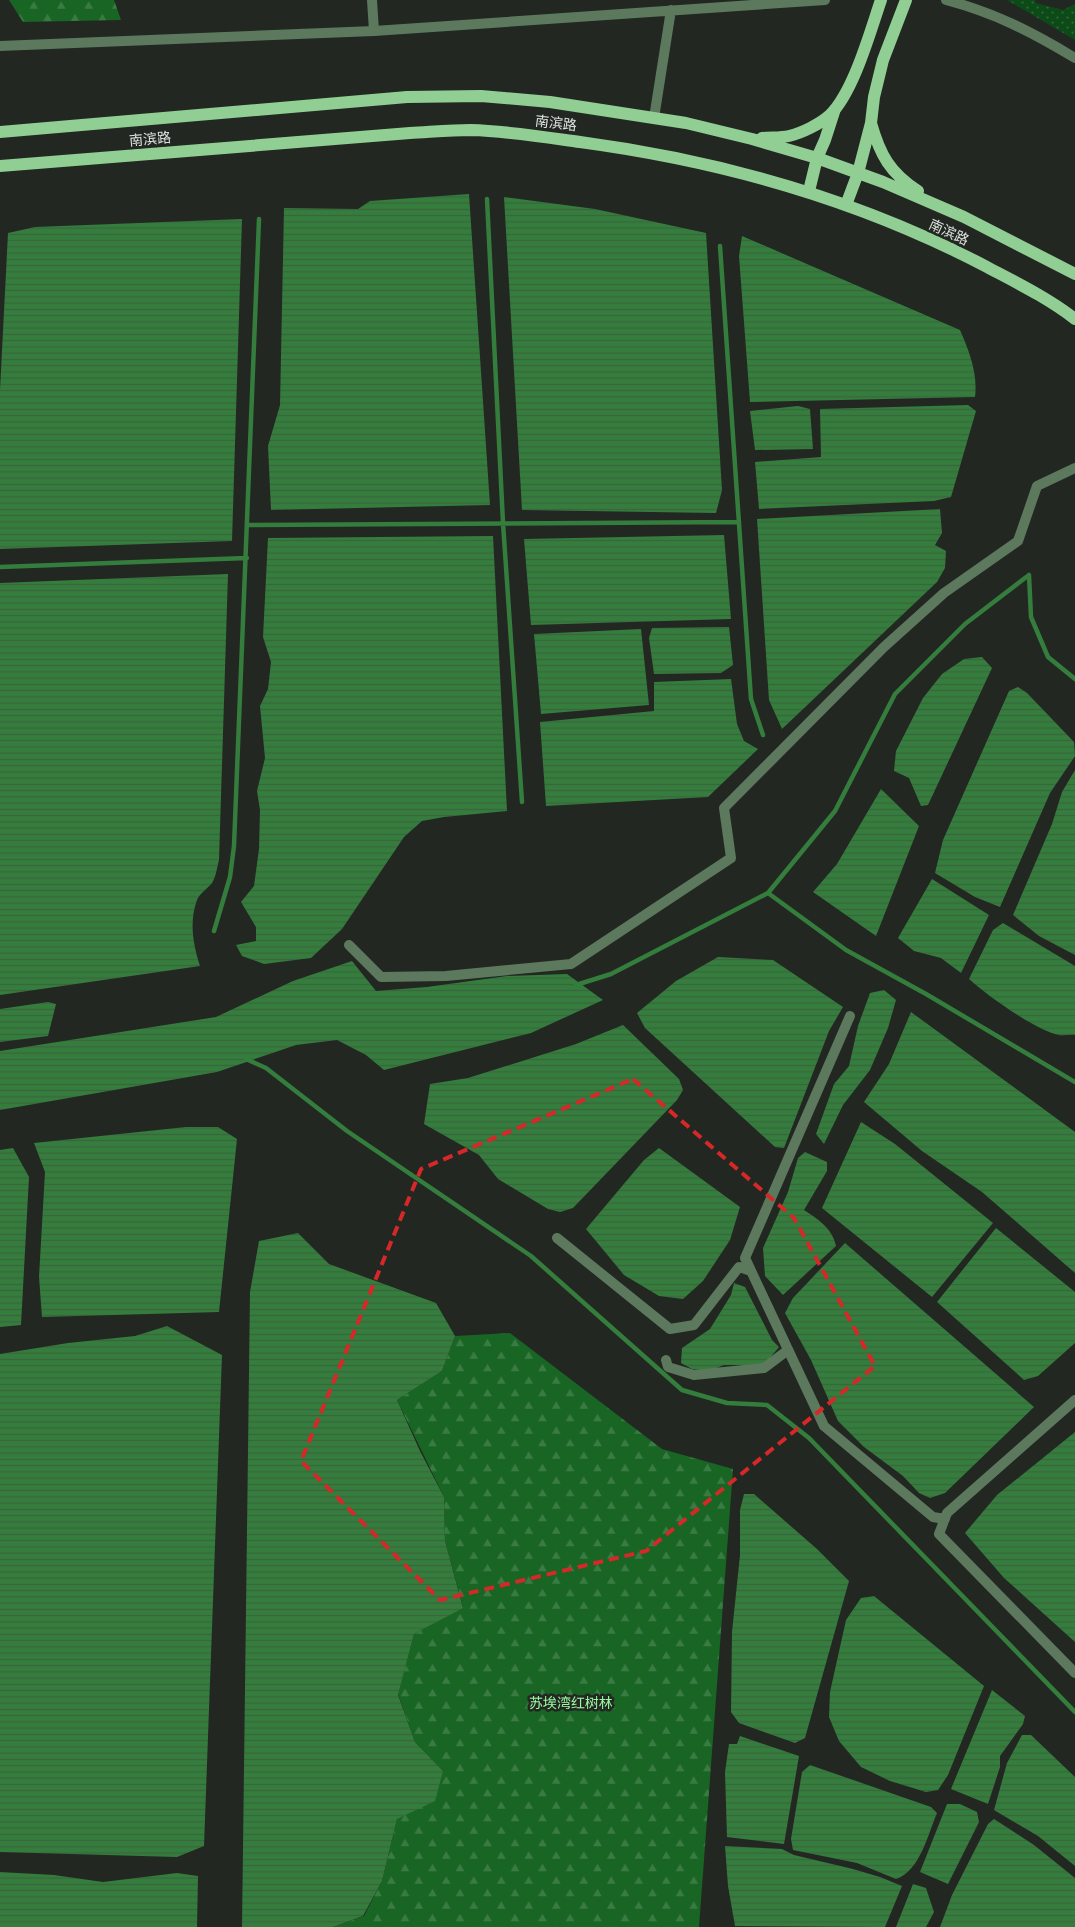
<svg xmlns="http://www.w3.org/2000/svg" width="1075" height="1927" font-family="'Work Sans','Noto Sans SC',sans-serif">
<defs>
<pattern id="grass-dots" width="8" height="8" patternUnits="userSpaceOnUse" patternTransform="scale(1.25)"><rect width="8" height="8" fill="#0c4b17"/><path d="M2 2h.1M6 6h.1" fill="none" stroke="#2f6538" stroke-width="1.8" stroke-linecap="round"/></pattern>
<pattern id="forest-firs" width="22" height="20" patternUnits="userSpaceOnUse" patternTransform="scale(1.25)"><rect width="22" height="20" fill="#186524"/><path d="M5 1l3.5 6h-7zM16 11l3.5 6h-7z" fill="#397b43"/></pattern>
<pattern id="water-rules" width="6" height="5" patternUnits="userSpaceOnUse" patternTransform="scale(1.25)"><rect width="6" height="5" fill="#347d3c"/><path d="M0 2.5h6" fill="none" stroke="#3b633f"/></pattern>
</defs>
<rect width="100%" height="100%" fill="#222722"/>
<path fill="url(#grass-dots)" d="M1007,0H1035L1036,3L1063,10L1075,4V40Z"/>
<path fill="url(#forest-firs)" d="M9,0H114L121,20L23,22Z
M510,1333L662,1449L733,1469L699,1927H333L364,1916L382,1881L397,1819L443,1771L415,1742L398,1694L414,1634L463,1607L445,1541L444,1497L397,1400L442,1371L455,1336Z"/>
<path fill="url(#water-rules)" d="M469,194L490,505L271,510L268,446L280,405L284,208L358,209L370,201Z
M504,197L595,209L706,233L722,490L716,513L522,510Z
M242,219L232,541L0,549V390L8,233L35,227Z
M742,236L960,330C969,351 978,373 975,397L750,402L739,256Z
M968,405L976,411L951,497L934,501L759,509L755,462L821,457L820,409Z
M798,406L810,409L813,449L755,450L750,411Z
M940,509L942,533L935,545L946,551L945,568L937,582L782,729L769,700L757,519Z
M724,535L731,619L531,625L524,539Z
M493,536L507,811L444,817L422,821L404,837L342,929L311,958L264,964L242,956L236,945L256,941V927L241,902L254,886L259,849L260,810L257,791L265,758L260,706L268,689L271,662L263,637L268,538Z
M228,574L219,860C217,867 216,877 212,883C207,889 200,893 197,900C189,922 193,944 200,966L0,995V583Z
M729,627L733,665L721,673L654,674L649,638L652,628Z
M641,629L649,705L541,714L534,634Z
M982,657L992,668L928,805L921,806L909,778L894,771L896,751L923,698L942,674L964,659Z
M731,679L737,724L744,741L758,749L708,797L546,806L540,722L654,711V682Z
M1018,687L1027,693L1074,742L1075,756L1050,793L1000,907L975,897L935,873L943,840L1009,691Z
M1075,770V955L1039,936L1013,915L1052,824L1062,792Z
M881,789L919,826L876,936L813,892L837,864Z
M932,879L989,915L961,973L941,958L914,951L898,938Z
M1003,923L1075,966V1035C1070,1034 1064,1036 1059,1035C1035,1030 988,996 969,979L993,930Z
M718,957L773,960L843,1007L829,1031L784,1148L775,1147L645,1028L637,1013L676,981Z
M352,961L376,991L427,987L507,976L567,974L603,1000L531,1033L384,1070L366,1055L337,1040L296,1045L217,1072L0,1110V1051L216,1017L293,981Z
M884,990L896,1000L888,1028L870,1070L843,1105L824,1144L816,1134L834,1084L849,1066L858,1026L870,993Z
M48,1002L56,1004L48,1036L0,1042V1009Z
M911,1012L1075,1132V1273L982,1192L922,1151L864,1102L889,1064Z
M623,1025L679,1079L683,1090L677,1100L573,1208L560,1212L548,1209L498,1179L479,1155L424,1124L430,1084L468,1078L576,1044Z
M861,1122L895,1144L993,1223L932,1297L822,1208Z
M186,1127H218L237,1139L219,1312L42,1317L39,1277L45,1172L34,1143Z
M13,1148L29,1177L21,1325L0,1327V1150Z
M659,1148L740,1207L730,1240L703,1281L683,1299L659,1296L624,1275L586,1229L644,1160Z
M805,1152L827,1162V1171L804,1210C818,1219 833,1229 836,1246L783,1295L765,1276L763,1248L788,1192L798,1158Z
M996,1228L1075,1292V1343L1038,1376L1024,1380L937,1302Z
M298,1233L329,1264L436,1303L455,1336L442,1371L397,1400L420,1451L444,1497L445,1541L463,1608L414,1634L398,1695L415,1742L443,1771L435,1801L397,1819L382,1881L363,1916L333,1927H242L250,1292L259,1241Z
M845,1243L1034,1407L945,1493L930,1498L919,1493L903,1476L864,1447L838,1421L811,1360L785,1313L793,1298Z
M734,1283L745,1287L772,1340L779,1347L764,1365H724L709,1371L692,1369L681,1363L682,1348L710,1329L731,1295Z
M167,1326L222,1355L204,1846L177,1857L0,1852V1354L68,1343L135,1336Z
M1075,1432V1642L1004,1578L965,1533L997,1495Z
M744,1494H754L817,1549L849,1581L805,1738L795,1743L739,1723L731,1712L732,1632L740,1555V1510Z
M874,1596L984,1686L948,1775L938,1790L926,1792L890,1781L861,1767L839,1741L829,1717L830,1692L846,1620L861,1598Z
M992,1690L1025,1716L1023,1724L1000,1756V1767L988,1804L951,1789Z
M1022,1735H1031L1075,1777V1866L1038,1836L994,1810L1007,1763Z
M740,1736L799,1756L784,1844L727,1837L725,1772L729,1744H737Z
M810,1765L931,1807L937,1813C928,1834 920,1871 896,1879L857,1863L793,1850L791,1839L802,1772Z
M947,1804H960L977,1812L979,1822L948,1884L920,1872Z
M994,1819L1034,1845L1075,1878V1927H940L952,1895L988,1824Z
M725,1846L782,1849L794,1855L853,1869L880,1877L902,1886L885,1927L735,1926L728,1886Z
M0,1872L54,1875L103,1882L177,1873L198,1876L197,1927H0Z
M913,1884L926,1888L934,1912L926,1927H896Z"/>
<g fill="none" stroke-linecap="round" stroke-linejoin="round">
<path stroke="#347d3c" stroke-width="4.5" d="M487,199L503,523L522,802
M720,246L751,699L763,735
M248,525L739,522
M0,567L247,558
M768,893L835,811L895,694L965,624L1029,575L1031,617L1048,657L1075,679
M214,931L230,877L234,846L259,219
M576,985L611,974L768,893L846,950L926,994L1075,1082
M246,1059L266,1068L347,1131L531,1256L682,1390L727,1403L767,1405L809,1438L1075,1712"/>
<path stroke="#5c795d" stroke-width="10" d="M372,0L374,31
M349,945L381,977L446,976L571,964L731,858L724,808L884,647L944,593L1018,541L1037,486L1075,468
M850,1016L745,1258L824,1426L933,1517L945,1519
M557,1238L670,1329L694,1325L739,1267L751,1271
M666,1360L668,1367L694,1375L764,1368L788,1350
M1075,1400L947,1513L939,1534L1075,1673"/>
<path stroke="#5c795d" stroke-width="10" d="M946,0C995,13 1032,32 1075,58
M0,46L374,31L825,0
M654,118L671,10"/>
<path stroke="#90ce93" stroke-width="12" d="M871,123C880,155 890,173 918,191
M0,132L407,97L481,96L550,102L686,123L752,139L817,158L883,182L964,217L1075,274
M762,138C770,137 780,138 789,136C802,133 820,124 830,115C854,91 870,32 881,0
M0,166L410,133C430,132 451,130 471,130C507,131 544,137 580,142C722,161 860,200 987,267C1017,283 1048,298 1075,319
M809,191L817,158L825,140L835,109
M846,205L858,173L871,123L874,97L883,60L906,0"/>
</g>
<path fill="none" stroke="#d62828" stroke-width="4" stroke-dasharray="10 6" stroke-linejoin="round" d="M633,1079L794,1218L875,1366L646,1551L440,1600L301,1461L421,1169Z"/>
<g text-anchor="middle" dominant-baseline="central" stroke-width="5" stroke-linejoin="round" paint-order="stroke">
<g font-size="14" fill="#dfe2df" stroke="#222722">
<text transform="translate(556 123) rotate(7)">南滨路</text>
<text transform="translate(150 139) rotate(-5)">南滨路</text>
<text transform="translate(949 232) rotate(25)">南滨路</text>
</g>
<g font-size="14" fill="#9afaa0" stroke="#222722">
<text x="571" y="1703">苏埃湾红树林</text>
</g>
</g>
</svg>
